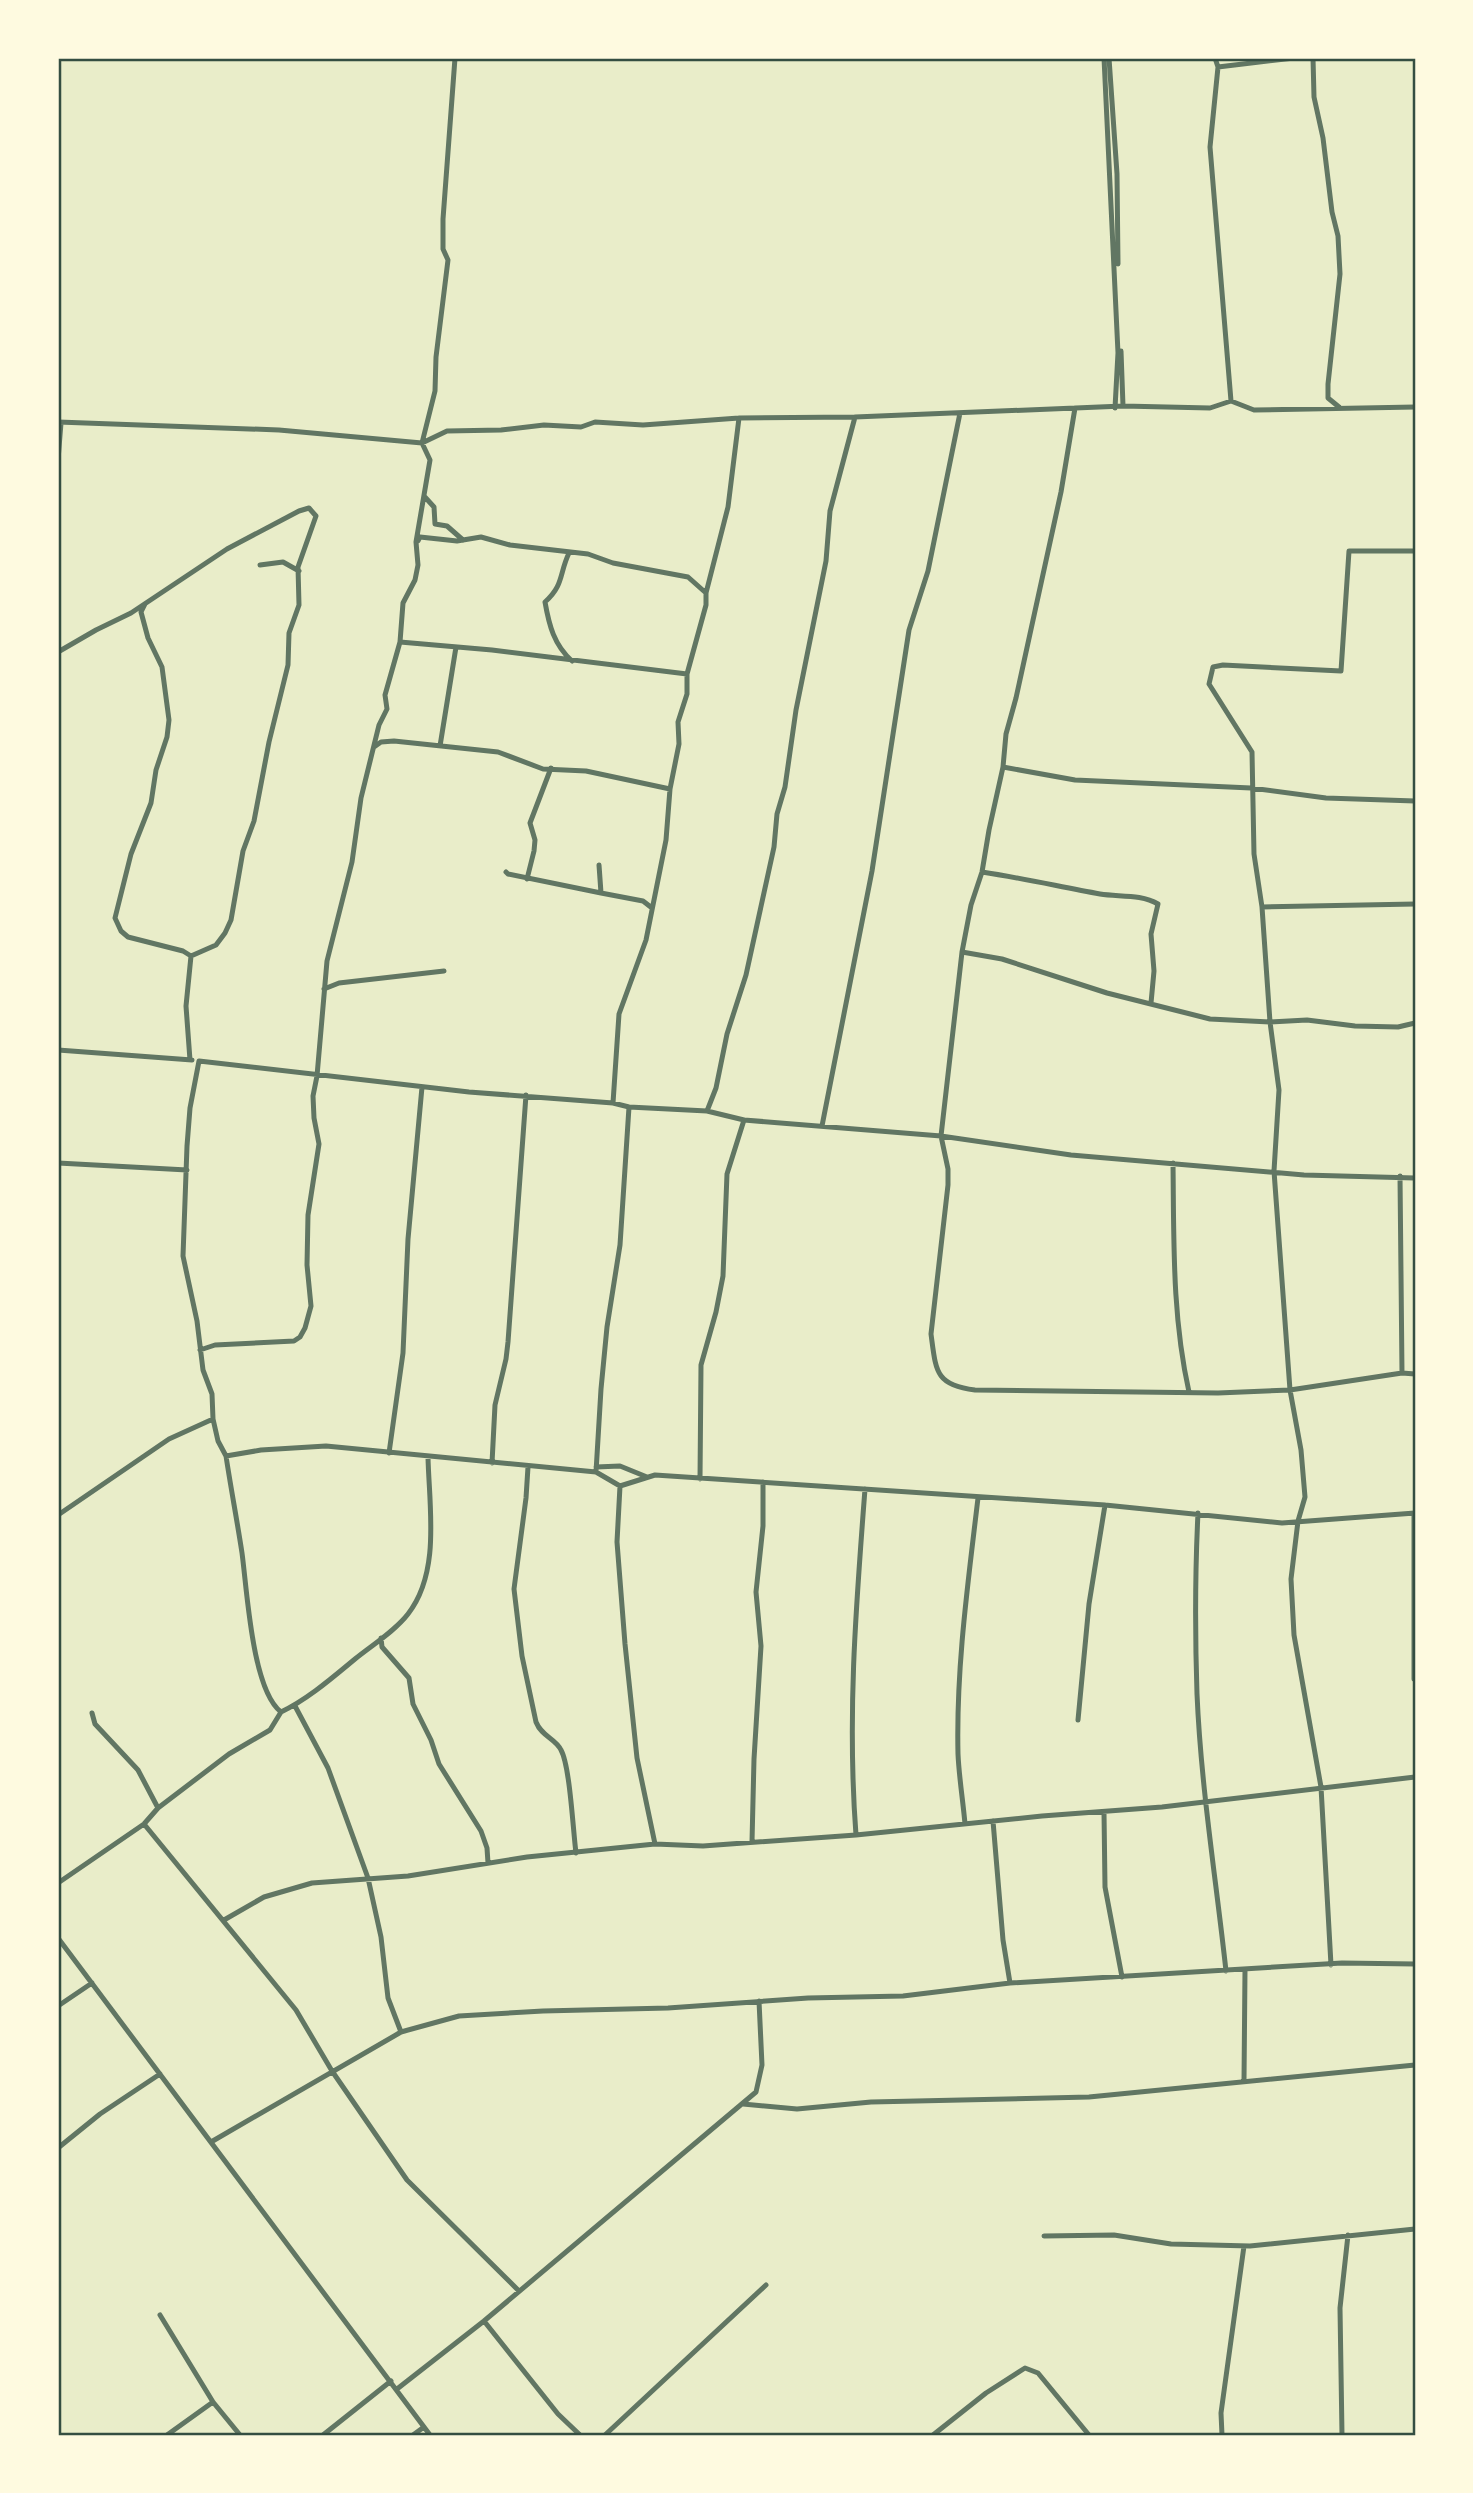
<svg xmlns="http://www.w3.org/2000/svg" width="1473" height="2493" font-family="Cabin,sans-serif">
<rect width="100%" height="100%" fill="#e9edc9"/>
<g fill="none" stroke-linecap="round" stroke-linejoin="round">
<path stroke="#617663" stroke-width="5" d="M1104,58L1118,353L1115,408
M1109,58L1117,174L1118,264
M1215,58L1218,67L1210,147L1231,401
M1313,58L1314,97L1323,138L1332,212L1338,236L1340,274L1328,384V398L1339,407
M1218,67L1294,58
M1121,351L1123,406
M1075,408L1061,492L1016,698L1006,734L1003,767L989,830L982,872L971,905L962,952L941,1136L948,1169V1185L931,1334C936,1371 935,1385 975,1390L1218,1393L1290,1390L1402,1373L1415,1374
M58,422L279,430L422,443L447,431L501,430L544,425L581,427L595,422L643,425L739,418L855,417L1123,406L1210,408L1231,401L1254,410L1415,407
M58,460L61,423
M424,496L434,507L435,524L447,526L463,540
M418,541L420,537L457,541L481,537L510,545L588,554L613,563L688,577L706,593
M569,553C559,574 564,585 545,602C549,625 554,645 572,661
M260,565L283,562L299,571
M145,604L141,612L148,638L162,667L169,720L167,737L156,770L151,803L131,854L115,918L121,931L128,937L183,951L191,956
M400,642L492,650L687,674
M58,652L96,630L131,613L227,549L299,511L309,508L316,516L298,567L299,605L289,633L288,665L269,742L254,821L243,851L231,920L225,933L216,945L191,956L186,1006L190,1060
M440,746L456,647
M374,747L381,742L394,741L498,752L543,769L586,771L670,789
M1003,767L1075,780L1251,788L1326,798L1415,801
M599,865L601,893L643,901L652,908
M506,872L508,874L601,893
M982,872C1022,878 1061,887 1100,894C1119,897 1141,894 1158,904L1151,934L1154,971L1151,1003
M527,879L534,851L535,840L530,823L551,768
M1262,907L1415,904
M962,952L1002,959L1107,993L1210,1019L1270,1022L1307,1020L1355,1026L1398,1027L1415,1023
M324,989L339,983L444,971
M58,1050L192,1060
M613,1103L619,1014L646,940L666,840L670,789L679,744L678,722L687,694V674L706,605V593L728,507L739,418
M707,1111L716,1088L727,1034L746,975L774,847L777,814L785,787L796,710L826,561L830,511L855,417
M822,1126L872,871L909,630L928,571L960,413
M58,1163L187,1170
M1173,1163C1174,1241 1172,1316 1189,1392
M1400,1176L1402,1373
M200,1350L215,1345L294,1341L300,1337L305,1328L311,1306L307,1265L308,1215L319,1144L314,1118L313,1096L317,1076L327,961L352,862L361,798L379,725L387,709L385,695L400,642L403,603L415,580L418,565L416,542L430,460L422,443L435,391L436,357L448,260L443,249V219L455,58
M389,1453L403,1353L408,1239L422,1087
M226,1456L261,1450L326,1446L596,1472L620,1486L655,1475L1105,1505L1282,1523L1415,1513
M492,1463L495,1405L506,1359L508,1342L526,1095
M528,1467L526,1498L514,1589L522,1656L536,1722C542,1737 555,1738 561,1750C570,1766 573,1831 576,1853
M596,1467L620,1466L647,1477
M596,1472L601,1389L607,1327L620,1245L629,1107
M700,1479L701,1365L716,1312L723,1276L727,1174L744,1120
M620,1486L617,1542L625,1644L637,1758L655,1844
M1198,1513C1195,1573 1195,1634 1197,1694C1201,1787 1216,1879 1226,1971
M58,1515L169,1439L213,1419
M381,1638L382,1647L409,1678L413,1704L431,1740L439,1764L481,1831L487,1848L488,1863
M1414,1679V1513
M295,1706L328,1768L368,1878L381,1937L388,1998L401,2032
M281,1712C308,1699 332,1678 355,1659C372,1645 394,1632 408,1614C441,1572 429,1506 428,1457
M92,1713L95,1724L138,1770L158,1808
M1078,1720L1089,1604L1105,1505
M1104,1812L1105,1887L1122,1977
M993,1821L1003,1940L1010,1983
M144,1824L296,2010L332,2071L407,2180L519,2291
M965,1824C963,1801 959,1777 958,1754C956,1668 968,1583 978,1498
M856,1835C847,1717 856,1606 865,1489
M752,1842L754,1759L761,1646L756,1592L763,1526V1482
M58,1883L144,1824L158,1808L229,1754L270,1730L281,1712C252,1690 247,1589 242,1553C237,1520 231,1489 226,1456L218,1441L213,1419L212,1394L203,1370L197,1321L183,1256L187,1146L190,1108L199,1061L469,1092L613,1103L629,1107L707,1111L744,1120L941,1136L1071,1155L1304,1175L1415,1178
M224,1920L264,1897L312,1883L408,1876L527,1857L655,1844L703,1846L856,1835L1042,1816L1162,1807L1415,1777
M58,1938L430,2435
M1331,1965L1321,1787L1294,1635L1291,1579L1298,1521L1305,1497L1301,1450L1290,1390L1274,1171L1279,1090L1270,1022L1262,907L1254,854L1252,752L1209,684L1213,667L1223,665L1341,671L1349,551H1415
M58,2006L92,1983
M1244,2081L1245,1970
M743,2104L797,2109L871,2102L1089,2097L1415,2065
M211,2142L401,2032L459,2016L543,2011L668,2008L808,1998L903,1996L1010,1983L1342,1963L1415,1964
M58,2148L100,2114L160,2074
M1044,2236L1114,2235L1171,2244L1250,2246L1415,2229
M160,2315L213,2402L240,2435
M484,2321L558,2414L580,2435
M397,2389L484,2321L756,2092L762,2065L759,2001
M167,2435L213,2402
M323,2435L391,2381
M413,2435L424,2427
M605,2435L766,2285
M933,2435L986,2393L1025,2368L1038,2373L1089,2435
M1222,2435L1221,2413L1244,2246
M1342,2435L1340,2308L1348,2235"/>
</g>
<rect width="1473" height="2493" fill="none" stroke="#fefae0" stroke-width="119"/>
<rect x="60" y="60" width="1354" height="2374" fill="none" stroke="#344e41" stroke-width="2.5"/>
</svg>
